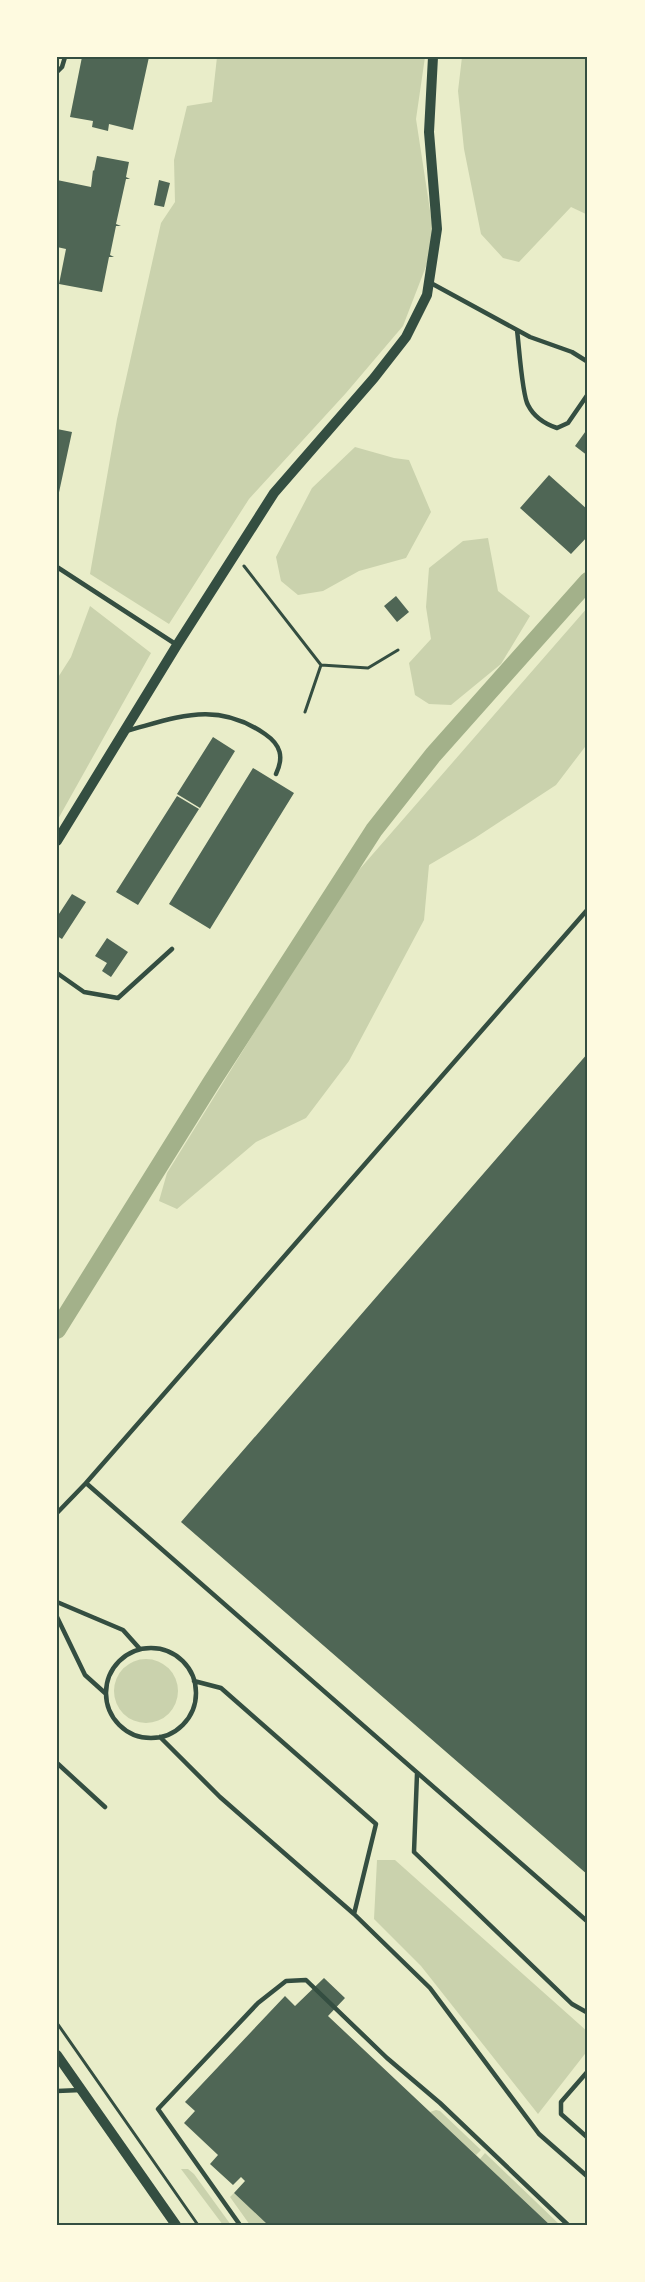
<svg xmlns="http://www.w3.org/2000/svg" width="645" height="2282" font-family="'Sofia Sans Condensed',sans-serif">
<rect width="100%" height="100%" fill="#e9edc9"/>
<path fill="#cad2ad" d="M217,57H425L416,119L435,243L403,326L346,393L249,499L169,624L90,574L117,419L161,223L175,202L174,160L187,106L212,102Z
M462,57H588V215L571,207L519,262L503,258L481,234L464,149L458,91Z
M355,447L394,458L409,460L431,512L406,558L359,571L323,591L298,595L281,581L276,557L312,488Z
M488,538L498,591L530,616L501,664L451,705L429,704L415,695L409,663L431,639L426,607L429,568L463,541Z
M90,606L151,653L57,821V679L71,657Z
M588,607V743L556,785L475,838L429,865L424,920L349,1061L306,1118L256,1142L177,1209L159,1201L167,1173L345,886Z
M114 1691a32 32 0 1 1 64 0a32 32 0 1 1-64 0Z
M377,1860H395L588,2032V2050L538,2114L421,1966L374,1919Z
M436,2110L440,2111L481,2150L476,2155L430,2112Z
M485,2153L560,2225H550L480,2159Z
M181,2169H188L194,2174L231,2225H223Z
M234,2193L268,2225H250L230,2197Z"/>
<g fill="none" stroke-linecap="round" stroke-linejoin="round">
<path stroke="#a3b18a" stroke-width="18" d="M57,1330L211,1083L374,830L433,755L588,581"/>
</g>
<path fill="#4f6655" d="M82,57H149L133,130L109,124L108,131L92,127L93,121L70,117Z
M97,156L129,162L126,177L130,179H126L116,224L121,226H116L110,255L114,257H109L102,292L59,284L66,249L57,247V180L91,187L93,170L94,171Z
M159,180L170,183L164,207L154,205Z
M588,428V456L575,446Z
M57,429L72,432L58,497H57Z
M549,475L588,510V536L571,554L520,508Z
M396,596L409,612L397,622L384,606Z
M213,737L235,751L200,808L177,794Z
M253,768L294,793L210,929L169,904Z
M177,796L199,809L138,905L116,892Z
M72,894L86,902L62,939L57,936V917Z
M107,938L128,952L111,977L102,971L107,963L95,956Z
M588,1053V1875L181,1522Z
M324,1978L345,1998L328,2016L550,2225H268L234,2193L245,2181L241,2177L233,2185L210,2164L218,2155L184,2123L195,2111L185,2102L285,1996L295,2006Z"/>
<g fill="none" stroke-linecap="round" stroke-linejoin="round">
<path stroke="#344e41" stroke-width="3" d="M244,566L321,665L368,668L398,650
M305,712L321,665
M57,2023L198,2225"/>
<path stroke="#344e41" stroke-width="4.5" d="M57,72L62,67L65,57
M429,282L530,337L572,352L588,362
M517,330C519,345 522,395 528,405C534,417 545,424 557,428L568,423L588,394
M57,567L177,645
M126,731C179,717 216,700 265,734C281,745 284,757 276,774
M588,909L86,1483L588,1922
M57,973L84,992L118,998L172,949
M57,1513L86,1483
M57,1602L123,1630L140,1649
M57,1617L85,1675L105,1693
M106 1693a45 45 0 1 1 90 0a45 45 0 1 1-90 0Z
M194,1681L221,1688L376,1824L354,1914
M160,1737L220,1797L354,1914L430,1988L539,2134L588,2177
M57,1763L105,1807
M417,1774L414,1852L572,2004L588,2013
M588,2071L561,2102V2114L588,2138
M57,2091L81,2090
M240,2225L158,2109L258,2003L286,1981L306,1980L387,2058L440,2103L568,2225"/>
<path stroke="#344e41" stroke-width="10" d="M57,841L177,645L274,493L374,378L406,337L427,295L437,229L429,132L433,57
M57,2055L176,2225"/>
</g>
<rect width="645" height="2282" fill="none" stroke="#fefae0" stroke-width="117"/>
<rect x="58" y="58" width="528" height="2166" fill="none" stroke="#344e41" stroke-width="2"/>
</svg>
